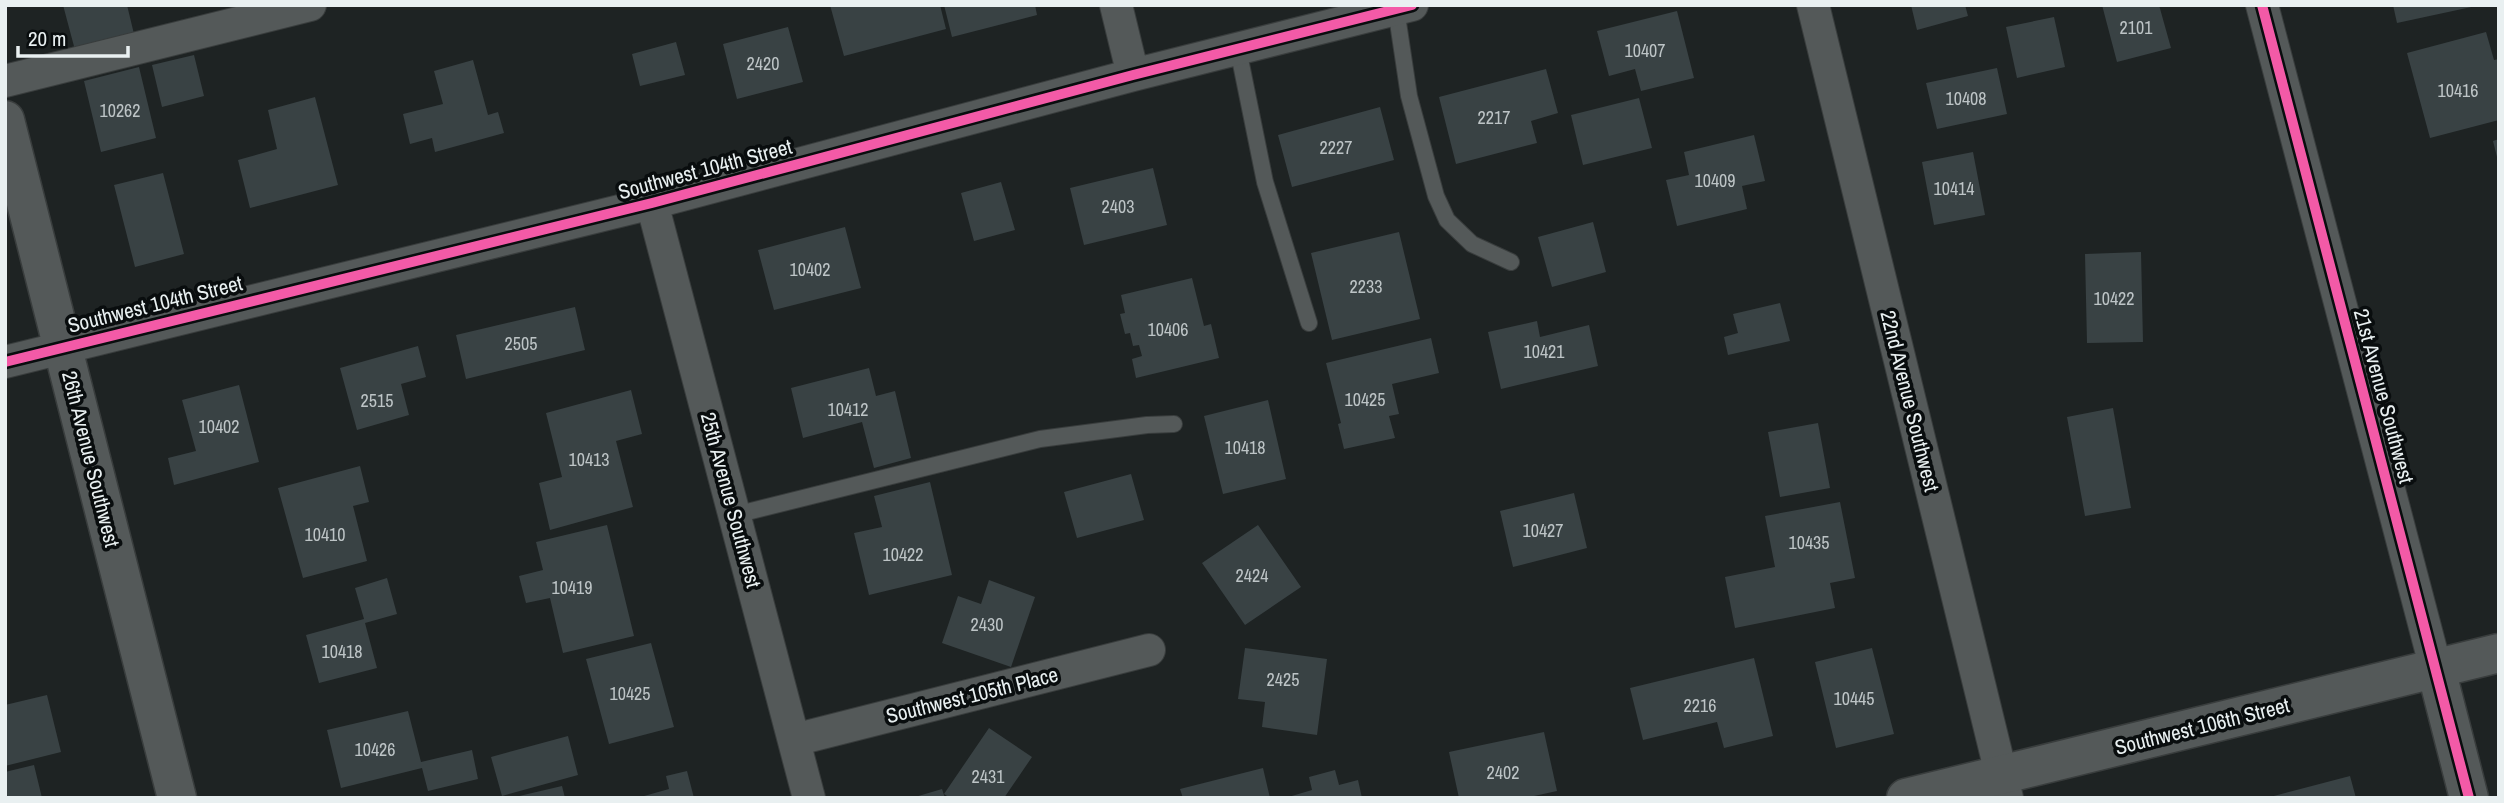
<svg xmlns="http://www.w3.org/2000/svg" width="2504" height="803" font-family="'Archivo Narrow',sans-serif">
<rect width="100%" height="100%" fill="#1e2323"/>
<path fill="#394244" d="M63,5H127L134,34L75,50Z
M830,5H940L946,29L844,56Z
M944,5H1035L1037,15L952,37Z
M1911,5H1965L1968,16L1917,30Z
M2102,5H2159L2171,48L2117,62Z
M2393,5H2476V6L2397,23Z
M1677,11L1694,78L1641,91L1635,69L1609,76L1597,31Z
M2054,17L2065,67L2017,78L2006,27Z
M788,27L803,82L737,99L723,44Z
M2486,32L2494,60L2499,59V120L2430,138L2407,53Z
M676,42L685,75L640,86L632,54Z
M194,55L204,96L162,107L152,65Z
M473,60L488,115L498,112L504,133L435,152L432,138L410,144L403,114L443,104L434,71Z
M139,67L156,138L101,152L84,81Z
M1997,68L2007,114L1937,129L1926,83Z
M1546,69L1558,113L1531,121L1537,143L1456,164L1439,97Z
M315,97L338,185L250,208L238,160L277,149L268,110Z
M1639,98L1652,148L1583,165L1571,115Z
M1380,107L1394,160L1292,187L1278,135Z
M1754,135L1765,181L1742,186L1747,209L1677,226L1666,180L1689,175L1684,152Z
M2499,139V161H2498L2493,141Z
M1973,152L1985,215L1934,225L1922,162Z
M1153,168L1167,225L1084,245L1070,188Z
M163,173L184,254L135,267L114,185Z
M1001,182L1015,230L974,241L961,193Z
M1593,222L1606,272L1552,287L1538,237Z
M845,227L861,288L774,310L758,250Z
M1399,232L1420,319L1332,340L1311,253Z
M2141,252L2143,342L2087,343L2085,254Z
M1192,278L1204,326L1211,324L1219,358L1136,378L1132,359L1142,356L1139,345L1133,346L1130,333L1125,334L1120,314L1125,313L1121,295Z
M1780,303L1790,341L1728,355L1724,337L1738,333L1733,314Z
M575,307L585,350L466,379L456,335Z
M1537,321L1540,337L1589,325L1598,366L1501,389L1488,332Z
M1431,338L1439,373L1392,384L1399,414L1389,416L1395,438L1344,449L1338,424L1341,423L1326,363Z
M418,346L426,377L401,384L409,415L357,430L340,368Z
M869,368L876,396L895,391L911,458L874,468L862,422L803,438L791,388Z
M239,385L259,462L174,485L168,458L196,451L182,400Z
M631,390L642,434L616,441L633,507L550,530L539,483L562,477L546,413Z
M1268,400L1286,479L1223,494L1204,416Z
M2113,408L2131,508L2085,516L2067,417Z
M1818,423L1830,488L1780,497L1768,432Z
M360,466L369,502L353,506L367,561L303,578L278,488Z
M1131,474L1144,520L1077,538L1064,492Z
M930,482L952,575L869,595L854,533L882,527L874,496Z
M1574,493L1587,548L1513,567L1500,511Z
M1840,502L1855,578L1830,583L1835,608L1735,628L1725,577L1775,567L1765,516Z
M607,525L634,636L563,653L550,598L526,603L519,576L543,570L536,542Z
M1258,525L1301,587L1245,625L1202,563Z
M387,578L397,614L365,623L377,668L319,683L306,635L364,619L355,588Z
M989,580L1035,597L1011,667L942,643L958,596L981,604Z
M651,643L674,727L609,744L586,659Z
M1245,648L1327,659L1317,735L1262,727L1265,702L1238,699Z
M1872,648L1894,734L1836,748L1815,662Z
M1754,658L1773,736L1724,748L1717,722L1643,740L1630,688Z
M47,695L61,752L5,766V705Z
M408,711L421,762L472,750L478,779L428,791L422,768L341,788L327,730Z
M989,728L1032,757L1004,798H950L944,794Z
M1544,732L1557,791L1525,798H1459L1449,752Z
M568,736L578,775L502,796L491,757Z
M34,765L42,798H5V772Z
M1263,768L1270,798H1183L1180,789Z
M1335,770L1339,785L1358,780L1362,798H1285L1312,790L1309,777Z
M687,771L694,798H637L669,789L666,776Z
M2350,776L2356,798H2270V797Z
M562,786L565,798H515V797Z
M942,789L945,798H915V797Z"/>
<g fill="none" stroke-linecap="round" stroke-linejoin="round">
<defs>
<path id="service" d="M1396,9L1409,96L1436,196L1447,220L1472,244L1511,262
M1238,49L1265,182L1309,323
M735,515L1040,439L1147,425L1174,424"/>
<path id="minor" d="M1116,5L1133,75
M1813,5L2007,798
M2262,5L2436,669
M5,81L310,5
M652,203L809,798
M5,362L652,203L1133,75L1412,5
M794,740L1149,650"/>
<path id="tertiary" d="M5,120L177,798
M2436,669L2469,798
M1906,798L2499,653"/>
</defs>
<use href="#service" stroke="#393d3d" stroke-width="18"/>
<use href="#minor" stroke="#393d3d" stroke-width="34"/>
<use href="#tertiary" stroke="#393d3d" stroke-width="41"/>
<use href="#service" stroke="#545959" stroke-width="16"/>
<use href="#minor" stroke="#545959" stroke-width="32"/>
<use href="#tertiary" stroke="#545959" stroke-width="38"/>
<defs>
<path id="cycleway" d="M2262,5L2469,798
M5,362L652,203L1133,75L1412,5"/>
</defs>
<use href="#cycleway" stroke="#090d0e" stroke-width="15"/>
<use href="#cycleway" stroke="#f35aa7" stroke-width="10"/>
</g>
<g text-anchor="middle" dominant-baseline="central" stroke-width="7" stroke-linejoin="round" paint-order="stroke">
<g font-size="18" fill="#bdc4c6">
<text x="2136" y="27">2101</text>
<text x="1645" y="50">10407</text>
<text x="763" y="63">2420</text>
<text x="2458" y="90">10416</text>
<text x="1966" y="98">10408</text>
<text x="120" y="110">10262</text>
<text x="1494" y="117">2217</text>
<text x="1336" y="147">2227</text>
<text x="1715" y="180">10409</text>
<text x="1954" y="188">10414</text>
<text x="1118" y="206">2403</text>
<text x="810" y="269">10402</text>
<text x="1366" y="286">2233</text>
<text x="2114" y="298">10422</text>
<text x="1168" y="329">10406</text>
<text x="521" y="343">2505</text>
<text x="1544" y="351">10421</text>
<text x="1365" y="399">10425</text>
<text x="377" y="400">2515</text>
<text x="848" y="409">10412</text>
<text x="219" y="426">10402</text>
<text x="1245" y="447">10418</text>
<text x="589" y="459">10413</text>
<text x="1543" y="530">10427</text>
<text x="325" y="534">10410</text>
<text x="1809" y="542">10435</text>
<text x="903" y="554">10422</text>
<text x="1252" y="575">2424</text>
<text x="572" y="587">10419</text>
<text x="987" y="624">2430</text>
<text x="342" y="651">10418</text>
<text x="1283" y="679">2425</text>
<text x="630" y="693">10425</text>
<text x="1854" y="698">10445</text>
<text x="1700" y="705">2216</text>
<text x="375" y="749">10426</text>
<text x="1503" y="772">2402</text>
<text x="988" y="776">2431</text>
</g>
<g font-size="21" fill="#e9f0f1" stroke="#090d0e">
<text transform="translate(705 169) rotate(-15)">Southwest 104th Street</text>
<text transform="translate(155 304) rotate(-14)">Southwest 104th Street</text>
<text transform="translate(2384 396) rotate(75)">21st Avenue Southwest</text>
<text transform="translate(1910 401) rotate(76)">22nd Avenue Southwest</text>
<text transform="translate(91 459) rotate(76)">26th Avenue Southwest</text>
<text transform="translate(731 500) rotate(75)">25th Avenue Southwest</text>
<text transform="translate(972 695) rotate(-14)">Southwest 105th Place</text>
<text transform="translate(2202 726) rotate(-14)">Southwest 106th Street</text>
</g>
</g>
<rect width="2504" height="803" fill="none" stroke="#e9f0f1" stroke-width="14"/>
<path d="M18 46v10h110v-10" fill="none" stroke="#e9f0f1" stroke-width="3.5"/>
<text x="28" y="46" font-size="21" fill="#e9f0f1" stroke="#090d0e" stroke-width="5" paint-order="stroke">20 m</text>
</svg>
